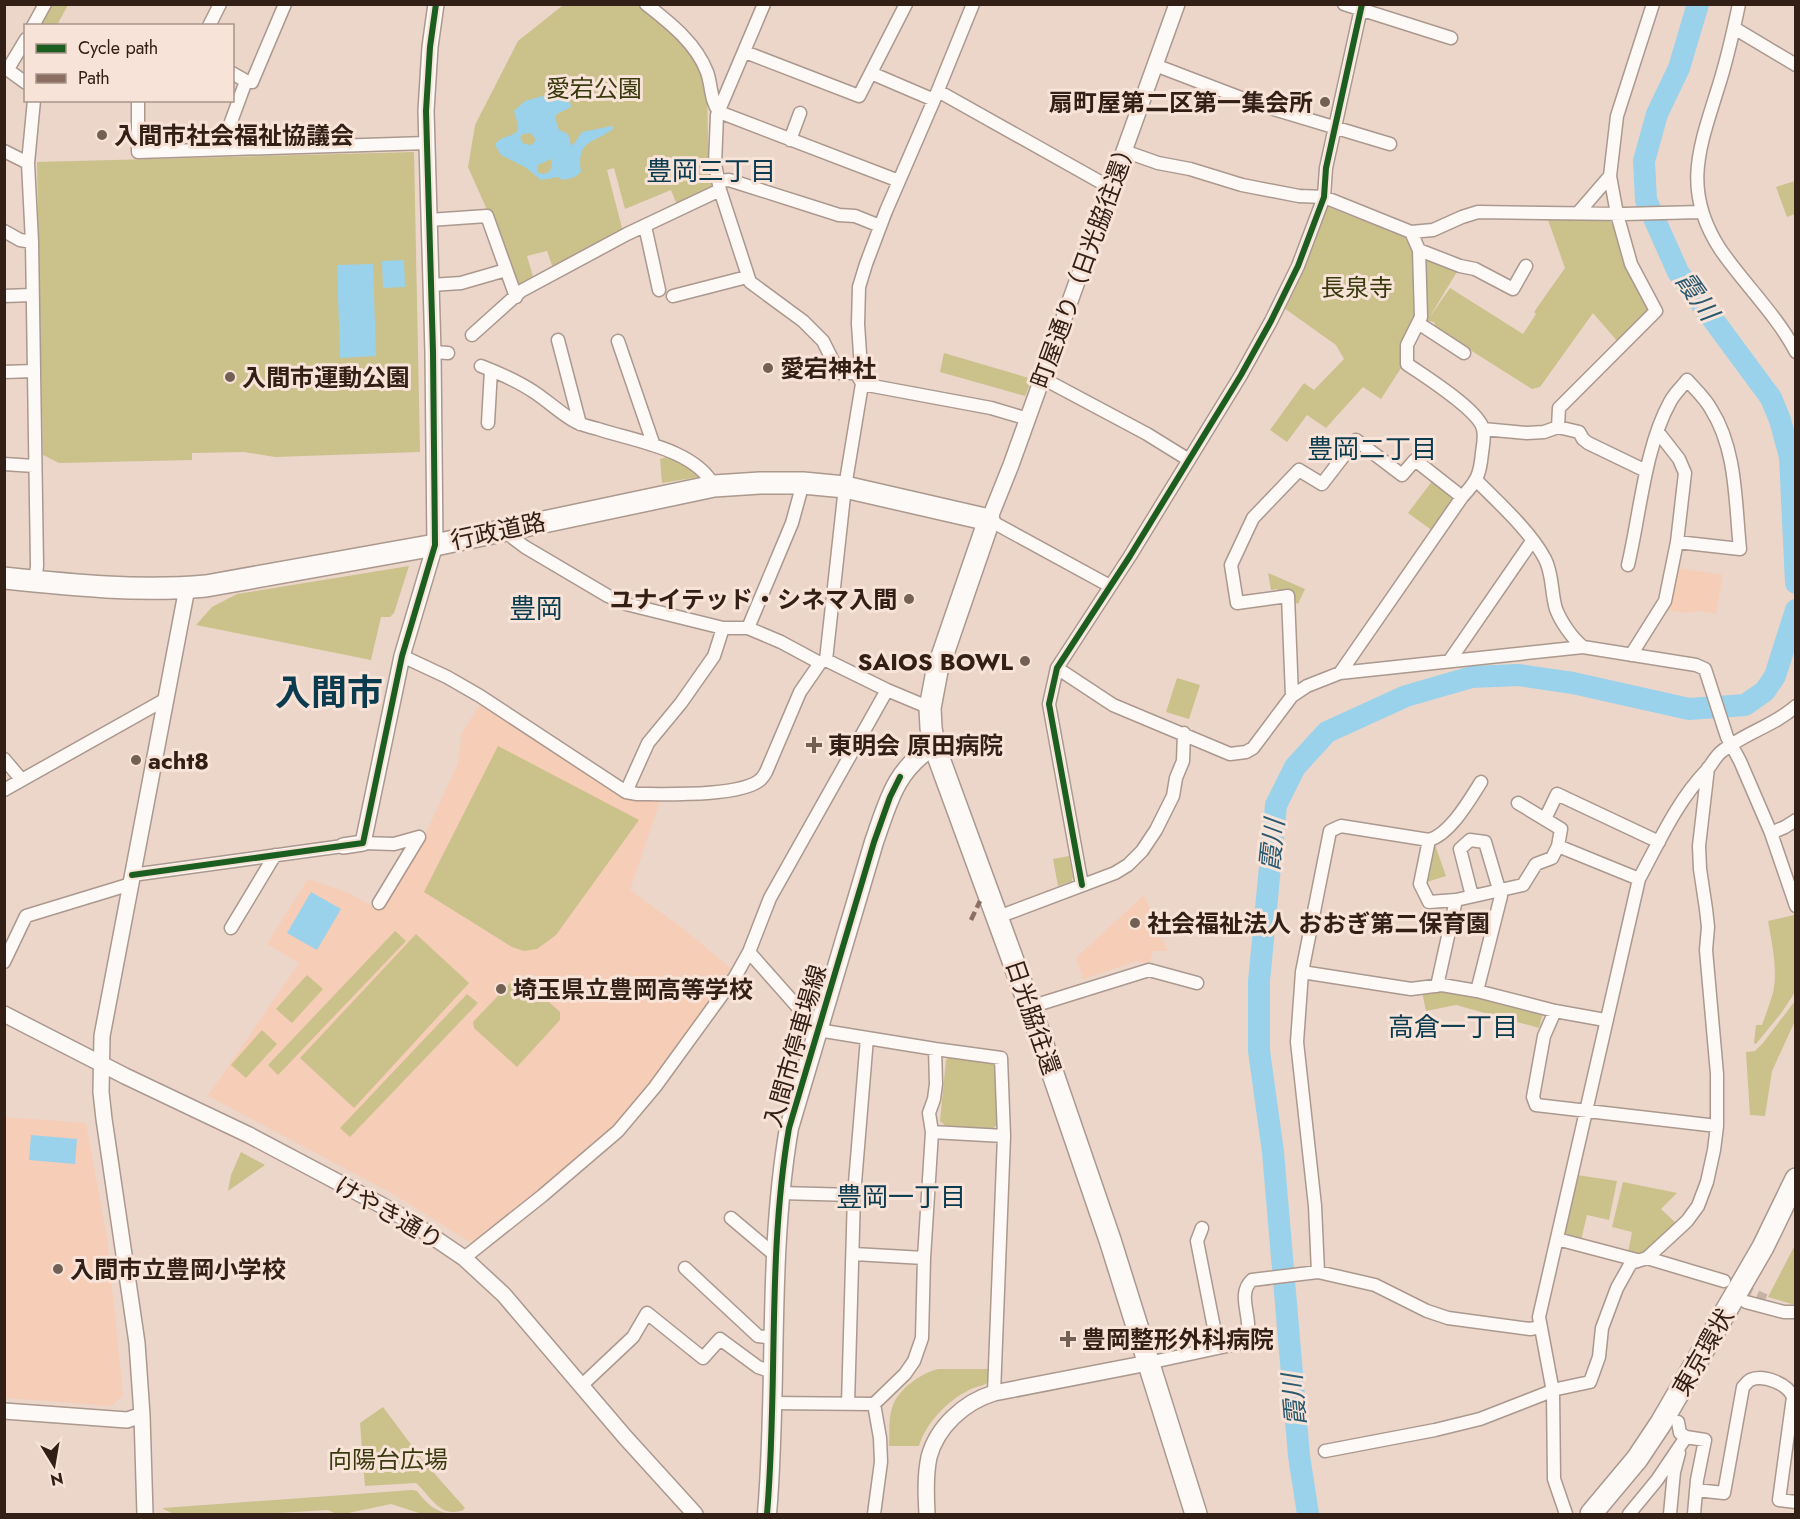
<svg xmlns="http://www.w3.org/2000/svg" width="1800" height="1519" font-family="Jost,'Noto Sans JP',sans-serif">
<rect width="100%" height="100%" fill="#ecd6ca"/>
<path fill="#f6cdb7" d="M1678,568L1723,575L1716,614L1700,611L1686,613L1667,610Z
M480,704L624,798H661L630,890L681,927L733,970L699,1020L638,1099L604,1135L531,1198L473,1244L395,1195L208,1096L299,963L267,944L308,879L349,893L378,909L424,837L458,763L462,733Z
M1144,895L1168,951H1153L1149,964L1137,961L1083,979L1076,958Z
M4,1117L86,1123L107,1238L123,1395L111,1406L5,1398Z"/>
<path fill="#cac18b" d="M570,4L640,5L660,19L700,64L707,83L708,143L715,184L712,190L678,207L671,190L625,209L614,168L607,170L623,232L553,268L547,251L527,256L534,280L519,288L515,287L488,212L468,167L475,125L518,41L562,6Z
M52,5H68L57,25L39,26Z
M414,152L420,452L275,457L244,452L192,453V460L59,463L43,455L37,162Z
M1795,181V214L1787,217L1776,187Z
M1328,207L1405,237L1414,251L1416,305L1414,320L1400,347L1403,365L1381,399L1363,387L1326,428L1307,415L1287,442L1270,430L1304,383L1314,390L1344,359L1336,345L1284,308L1301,273L1325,210Z
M1548,220H1609L1615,228L1633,283L1649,307L1648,311L1618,342L1593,313L1540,387L1532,389L1434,327L1435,323L1431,321L1423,322V259L1458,270L1429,318L1450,288L1523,334L1536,314L1534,312L1565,268Z
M944,353L1032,379L1025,396L940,372Z
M670,456L698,473L699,477L662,483L660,459Z
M1433,480L1452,497L1453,502L1433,531L1408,513Z
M409,566L394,613L390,617H381L371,660L196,625L212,607L237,594Z
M1268,573L1305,589L1298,604L1278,594L1277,589L1271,590Z
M1177,678L1200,685L1189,719L1166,712Z
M498,746L639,820L556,935L537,949L524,951L512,947L424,892Z
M1434,842L1446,876L1424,883Z
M1069,856L1073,877L1072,881L1058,886L1053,859Z
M1794,915L1796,921L1795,992L1782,1012L1756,1044L1754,1043L1756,1025H1762C1766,1014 1770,1003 1773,993C1778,969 1772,944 1768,921Z
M395,931L406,941L278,1075L268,1065Z
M416,934L469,983L354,1108L300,1058Z
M307,975L323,989L292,1023L276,1009Z
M517,976H521L560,1012V1020L517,1067L474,1028L473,1022Z
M1444,990L1543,1013L1539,1028L1456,1005L1426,1011L1422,992Z
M467,994L478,1003L350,1137L340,1128Z
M1795,1001V1021L1772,1071L1765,1116L1750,1115L1746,1052L1755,1051L1763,1043Z
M262,1030L277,1044L246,1078L231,1065Z
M951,1056L991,1062L995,1066L997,1125L992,1129L947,1127L940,1121L946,1060Z
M241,1152L265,1165L228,1191L231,1175Z
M1577,1175L1617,1181L1609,1220L1587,1215L1581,1240L1564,1236Z
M1623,1182L1677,1193L1661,1209L1678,1225C1663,1239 1650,1256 1628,1253L1632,1232L1612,1227Z
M1795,1245V1304H1792L1768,1297Z
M938,1369H989C989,1373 990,1379 987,1383C983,1386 974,1387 969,1390C947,1401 926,1423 919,1446H889C890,1434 888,1420 892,1408C897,1390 921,1373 938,1369Z
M383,1407L424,1462L465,1508L463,1510C440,1519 430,1495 416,1483L365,1486L360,1423Z
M412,1490L417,1491C427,1504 435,1512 452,1514H422L391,1504L343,1514H336L328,1510L262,1514H174L163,1509V1508Z"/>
<path fill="#9ad2eb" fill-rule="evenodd" d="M550,94L556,100L564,98L570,102L571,107L557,114L555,118L559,130L568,134L571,145H573L582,132L612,126L614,128C595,144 576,138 581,172L575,177L563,180L558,177L541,180L525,167L501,155L495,145C500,134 518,138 518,127C518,122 515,116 514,111L525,101ZM530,133L536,139L532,145L524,144L520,138L523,134ZM551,159L552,167L549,172L543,174L537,172L538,165Z
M404,260L405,287L383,288L382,261Z
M373,264L376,356L340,358L337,265Z
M311,892L341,909L317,950L287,933Z
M31,1135L77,1139L75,1164L29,1160Z"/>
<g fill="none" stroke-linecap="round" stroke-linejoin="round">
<path stroke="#9ad2eb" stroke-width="22" d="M1698,4L1679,68L1657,114L1644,161L1646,200L1678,272L1771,398L1780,420L1790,457L1796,583
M1308,1514L1299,1456L1273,1152L1259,1051V981L1276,805L1295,767L1327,732L1406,696L1472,677L1518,675L1573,683L1689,709L1745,705L1765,691L1775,676L1796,610"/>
<path stroke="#c7b2a6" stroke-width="12" stroke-dasharray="12 6" stroke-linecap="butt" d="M1724,1281L1765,1300"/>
<defs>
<path id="minor" d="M646,4C670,23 696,43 707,72C712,86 710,100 719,112L899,181
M764,4L717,115L715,164L720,190L750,282L803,321L823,341L839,373H856L862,383
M1344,4L1451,38
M1739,4C1733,33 1727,60 1718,88C1699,149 1682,190 1720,249C1744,284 1776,314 1796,352
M33,26L45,4
M209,26L220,4
M1734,28L1796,65
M745,52L859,96L906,4
M1155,65L1257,104L1390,144
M4,67L26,83
M8,69L26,39
M232,73L246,81
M871,73L934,100
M938,91L1111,188
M34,100L28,163L32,242L37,566L35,581
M138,100V152L427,143
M790,140L800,113
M221,149L246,81L252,82L285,4
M4,151L28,163
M1124,151L1158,163L1190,169L1242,185L1299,196L1324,197L1411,232L1433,230L1462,217L1478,212L1624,214L1701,212
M718,181L729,180L839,215L855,216L880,226
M1578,213L1610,176
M429,220L487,216L516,297
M645,226L659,290
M4,231L20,240L32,242
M1419,250L1460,266L1475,269L1513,289L1526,266
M431,285L461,283L506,270
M4,296L32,295
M673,296L747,277
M1418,323L1464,353
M472,335L521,291L627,234L720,190
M558,340L580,424
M618,341L653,443
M433,352L448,353
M481,366C499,373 518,381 534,392C548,401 561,414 576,422C582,425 590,427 598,429C634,441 695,449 714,486
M4,372L34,371
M1042,378L1147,434L1189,460
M862,384L991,408L1028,419
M488,423L491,370
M1558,427L1559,408L1656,311L1631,264L1617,214L1610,176L1617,116L1653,4
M1483,429L1527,433L1544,432L1558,427L1579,432L1583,439L1588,443L1646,471
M4,464L34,466
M1477,481C1498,502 1531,532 1545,559C1553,574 1551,593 1556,609C1561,622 1572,638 1583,647
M989,520L1110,586
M510,529L513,538L525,547L608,596L626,604L723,628H748L781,642L820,663L826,660L887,690L930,708
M1628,565C1640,514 1645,447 1670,402C1674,394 1682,387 1687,380C1695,389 1705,398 1711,409C1737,450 1735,502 1740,549L1677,542
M748,628L792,523L803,483
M1631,655L1665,601L1677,542L1685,473L1679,459L1658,432
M402,656L447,677L480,696L626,792L637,794C663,794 743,797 761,779C763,777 765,774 766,772L800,692L820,663
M826,660L845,487L862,384L858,324L859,287L866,264L886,211L934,100L973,4
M1450,660L1532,541
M1057,668L1113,705L1230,754L1246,752L1253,748L1292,696L1307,686L1340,673L1583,647L1696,665L1705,669L1727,737L1740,761L1771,833L1796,906
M1340,673L1462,497C1477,481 1480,475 1482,453C1483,445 1485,437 1483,429C1479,410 1424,376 1407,364V345L1421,317L1419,250L1411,232
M1292,696L1288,596L1237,603L1231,565L1253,518L1299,470L1322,484L1356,440L1402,475L1415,460L1462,497
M4,759L21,779
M4,790L166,699
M626,792L648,743L681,703L714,656L723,628
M1518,803L1561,829L1558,846
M1545,819L1557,794L1659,842
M1771,833L1785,827L1796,820
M1429,840L1420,884L1429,902L1456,900
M363,843L394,844L419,837
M132,875L343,846
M1082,885L1049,704L1057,668L1130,556L1241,375L1271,321L1298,266L1324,197L1326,168L1362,4
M1472,896L1460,849L1470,840L1485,842L1501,896L1477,991
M379,903L419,837
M998,917L1115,873L1128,865L1142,851L1156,830L1173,796L1176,778L1183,761L1184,733
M231,928L275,855
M749,952L818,1030L935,1049L1001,1058L1004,1136L994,1393
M4,962L26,916L131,884
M1302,972L1411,989L1442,985L1477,991L1555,1011L1605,1020
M1437,986L1456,900L1523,885L1536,864L1552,858L1558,846L1639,879
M1030,1007L1149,970L1197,983
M1555,1011L1544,1036L1533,1097L1536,1105L1717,1126
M932,1132L1004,1136
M780,1193L854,1195
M731,1218L776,1256
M1202,1228L1197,1241L1218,1348
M1557,1239L1637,1260
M854,1254L924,1258
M464,1258L542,1196L618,1131L655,1087L735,977L749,952L770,898L887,690
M1647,1258L1724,1281
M685,1268L758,1336L773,1338
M1318,1272L1315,1206L1297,1042L1302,972L1330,831L1341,826L1429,840C1450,834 1469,801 1481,782
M1746,1302L1784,1312H1796
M1148,1363L1241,1343C1260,1327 1233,1297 1252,1280L1318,1272L1375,1285L1427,1311L1448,1318L1530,1329L1541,1327
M581,1386L633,1337L647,1313L703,1358L720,1339L758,1367L772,1372
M771,1403L874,1404L905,1374L914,1361L922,1338L924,1258L932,1132L929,1113L934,1099L936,1084L935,1049
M848,1404L854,1195L867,1038
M1678,1422L1680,1433L1686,1437L1705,1440L1697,1480L1694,1514
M1325,1451L1435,1430L1480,1419L1557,1389L1590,1382L1599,1357L1602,1328L1617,1288L1631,1263L1647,1258L1687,1221L1698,1206L1707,1182L1714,1150L1717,1126V1074L1706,950L1708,927L1706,909L1700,869L1699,846L1708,768
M1696,1490L1724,1493L1743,1387C1745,1385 1749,1380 1750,1380C1764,1374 1788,1384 1793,1397L1779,1500L1796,1502
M874,1514L881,1462L880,1438L874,1404
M1566,1514L1554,1479L1553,1392L1539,1317L1639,879C1659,842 1677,801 1707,770C1712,764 1715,757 1721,752C1744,733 1774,726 1796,706
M1629,1514L1657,1480L1686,1437
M1670,1514L1674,1472L1679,1453"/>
<path id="tertiary" d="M989,520L1011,465L1177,4
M343,846L363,843L402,656L435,545L433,352L426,111L430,47L436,4
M4,1014L125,1076L249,1135L383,1206L408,1220L464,1258L504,1295L625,1437L695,1514
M4,1411L127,1420L142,1415
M145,1514L142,1415L137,1343L104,1119L101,1092L102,1036L187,588
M927,1514C926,1496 925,1476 929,1457C937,1427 964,1402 994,1393L1148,1363"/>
<path id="secondary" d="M767,1514C778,1386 767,1256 789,1128L874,842C889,799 895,771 934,745"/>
<path id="trunk" d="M4,578C72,585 139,592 206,586L435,545L714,486L760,483H803L845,487L989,520L937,671L930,708L931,728L934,745L1030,1007L1110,1240L1196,1514
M1591,1514L1637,1459L1661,1423L1763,1247L1796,1179"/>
</defs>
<use href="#minor" stroke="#ab988e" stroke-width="15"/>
<use href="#tertiary" stroke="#ab988e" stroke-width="18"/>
<use href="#secondary" stroke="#ab988e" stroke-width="21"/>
<use href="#trunk" stroke="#ab988e" stroke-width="24"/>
<use href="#minor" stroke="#fcf9f7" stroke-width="12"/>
<use href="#tertiary" stroke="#fcf9f7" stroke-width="15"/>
<use href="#secondary" stroke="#fcf9f7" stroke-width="18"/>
<use href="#trunk" stroke="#fcf9f7" stroke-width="21"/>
<path stroke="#8d6e63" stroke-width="4.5" stroke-dasharray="9 4.5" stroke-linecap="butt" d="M971,920L980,901"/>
<defs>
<path id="cycleway" d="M132,875L363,843L402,656L435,545L433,352L426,111L430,47L436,4
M1082,885L1049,704L1057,668L1130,556L1241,375L1271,321L1298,266L1324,197L1326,168L1362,4
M767,1514C778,1386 767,1256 789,1128L874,842L890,797L900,777"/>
</defs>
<use href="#cycleway" stroke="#f8e3d8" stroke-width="10"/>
<use href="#cycleway" stroke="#1b5e20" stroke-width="6"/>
</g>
<g fill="#736055" stroke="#f8e3d8" stroke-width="2">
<circle cx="1325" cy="102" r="6"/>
<circle cx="102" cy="135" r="6"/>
<circle cx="768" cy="368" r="6"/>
<circle cx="230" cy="377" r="6"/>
<circle cx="909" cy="599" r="6"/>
<circle cx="1025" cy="661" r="6"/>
<path d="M811 736h6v6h6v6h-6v6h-6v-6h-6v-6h6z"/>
<circle cx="136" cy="760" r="6"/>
<circle cx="1135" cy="923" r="6"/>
<circle cx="501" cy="989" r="6"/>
<circle cx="58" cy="1269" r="6"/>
<path d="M1065 1330h6v6h6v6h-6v6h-6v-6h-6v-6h6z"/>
</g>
<g text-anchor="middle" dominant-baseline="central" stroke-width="6" stroke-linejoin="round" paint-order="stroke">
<g font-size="24" fill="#393a0d" stroke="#f8e3d8">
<text x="594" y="88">愛宕公園</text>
<text x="1357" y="287">長泉寺</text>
<text x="388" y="1459">向陽台広場</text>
</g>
<g font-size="24" font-weight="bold" fill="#322016" stroke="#f8e3d8" text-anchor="start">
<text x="1313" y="102" text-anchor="end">扇町屋第二区第一集会所</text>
<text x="114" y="135">入間市社会福祉協議会</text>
<text x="780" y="368">愛宕神社</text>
<text x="242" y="377">入間市運動公園</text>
<text x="897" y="599" text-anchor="end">ユナイテッド・シネマ入間</text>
<text x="1013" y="661" text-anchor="end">SAIOS BOWL</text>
<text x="828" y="745">東明会 原田病院</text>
<text x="148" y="760">acht8</text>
<text x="1147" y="923">社会福祉法人 おおぎ第二保育園</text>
<text x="513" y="989">埼玉県立豊岡高等学校</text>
<text x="70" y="1269">入間市立豊岡小学校</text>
<text x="1082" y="1339">豊岡整形外科病院</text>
</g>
<g font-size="24" fill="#322016" stroke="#f8e3d8">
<text transform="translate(1084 263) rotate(-70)">町屋通り（日光脇往還）</text>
<text transform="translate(498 531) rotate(-12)">行政道路</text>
<text transform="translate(1033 1017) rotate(71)">日光脇往還</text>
<text transform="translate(795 1046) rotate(-74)">入間市停車場線</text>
<text transform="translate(389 1213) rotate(30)">けやき通り</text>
<text transform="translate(1703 1352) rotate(-60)">東京環状</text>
</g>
<g font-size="26" fill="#0a3b4e" stroke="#f8e3d8">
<text x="711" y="171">豊岡三丁目</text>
<text x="1372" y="449">豊岡二丁目</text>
<text x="1453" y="1027">高倉一丁目</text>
<text x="901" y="1197">豊岡一丁目</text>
</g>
<g font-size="26" font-style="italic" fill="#295a70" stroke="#f8e3d8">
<text transform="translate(1697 296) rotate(55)">霞川</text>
<text transform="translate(1272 845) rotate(-84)">霞川</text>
<text transform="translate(1294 1400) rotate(-95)">霞川</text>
</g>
<g font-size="27" fill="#0a3b4e" stroke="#f8e3d8">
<text x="536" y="608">豊岡</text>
</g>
<g font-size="36" font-weight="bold" fill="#0a3b4e" stroke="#f8e3d8">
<text x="329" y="692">入間市</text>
</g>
</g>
<rect width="1800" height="1519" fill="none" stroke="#322016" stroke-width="12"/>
<rect x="24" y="24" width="210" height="78" fill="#f8e3d8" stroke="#a9958a" stroke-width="1.5"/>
<rect x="36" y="44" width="30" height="9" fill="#1b5e20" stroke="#a9958a" stroke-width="1.5"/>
<text x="78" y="54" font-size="18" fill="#322016">Cycle path</text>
<rect x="36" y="74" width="30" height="9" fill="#8d6e63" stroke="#a9958a" stroke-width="1.5"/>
<text x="78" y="84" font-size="18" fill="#322016">Path</text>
<g transform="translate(54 1465) rotate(169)" stroke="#f8e3d8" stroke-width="4.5" paint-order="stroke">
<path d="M0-4.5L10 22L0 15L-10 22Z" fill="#322016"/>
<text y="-9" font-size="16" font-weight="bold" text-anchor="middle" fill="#322016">N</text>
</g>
</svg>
